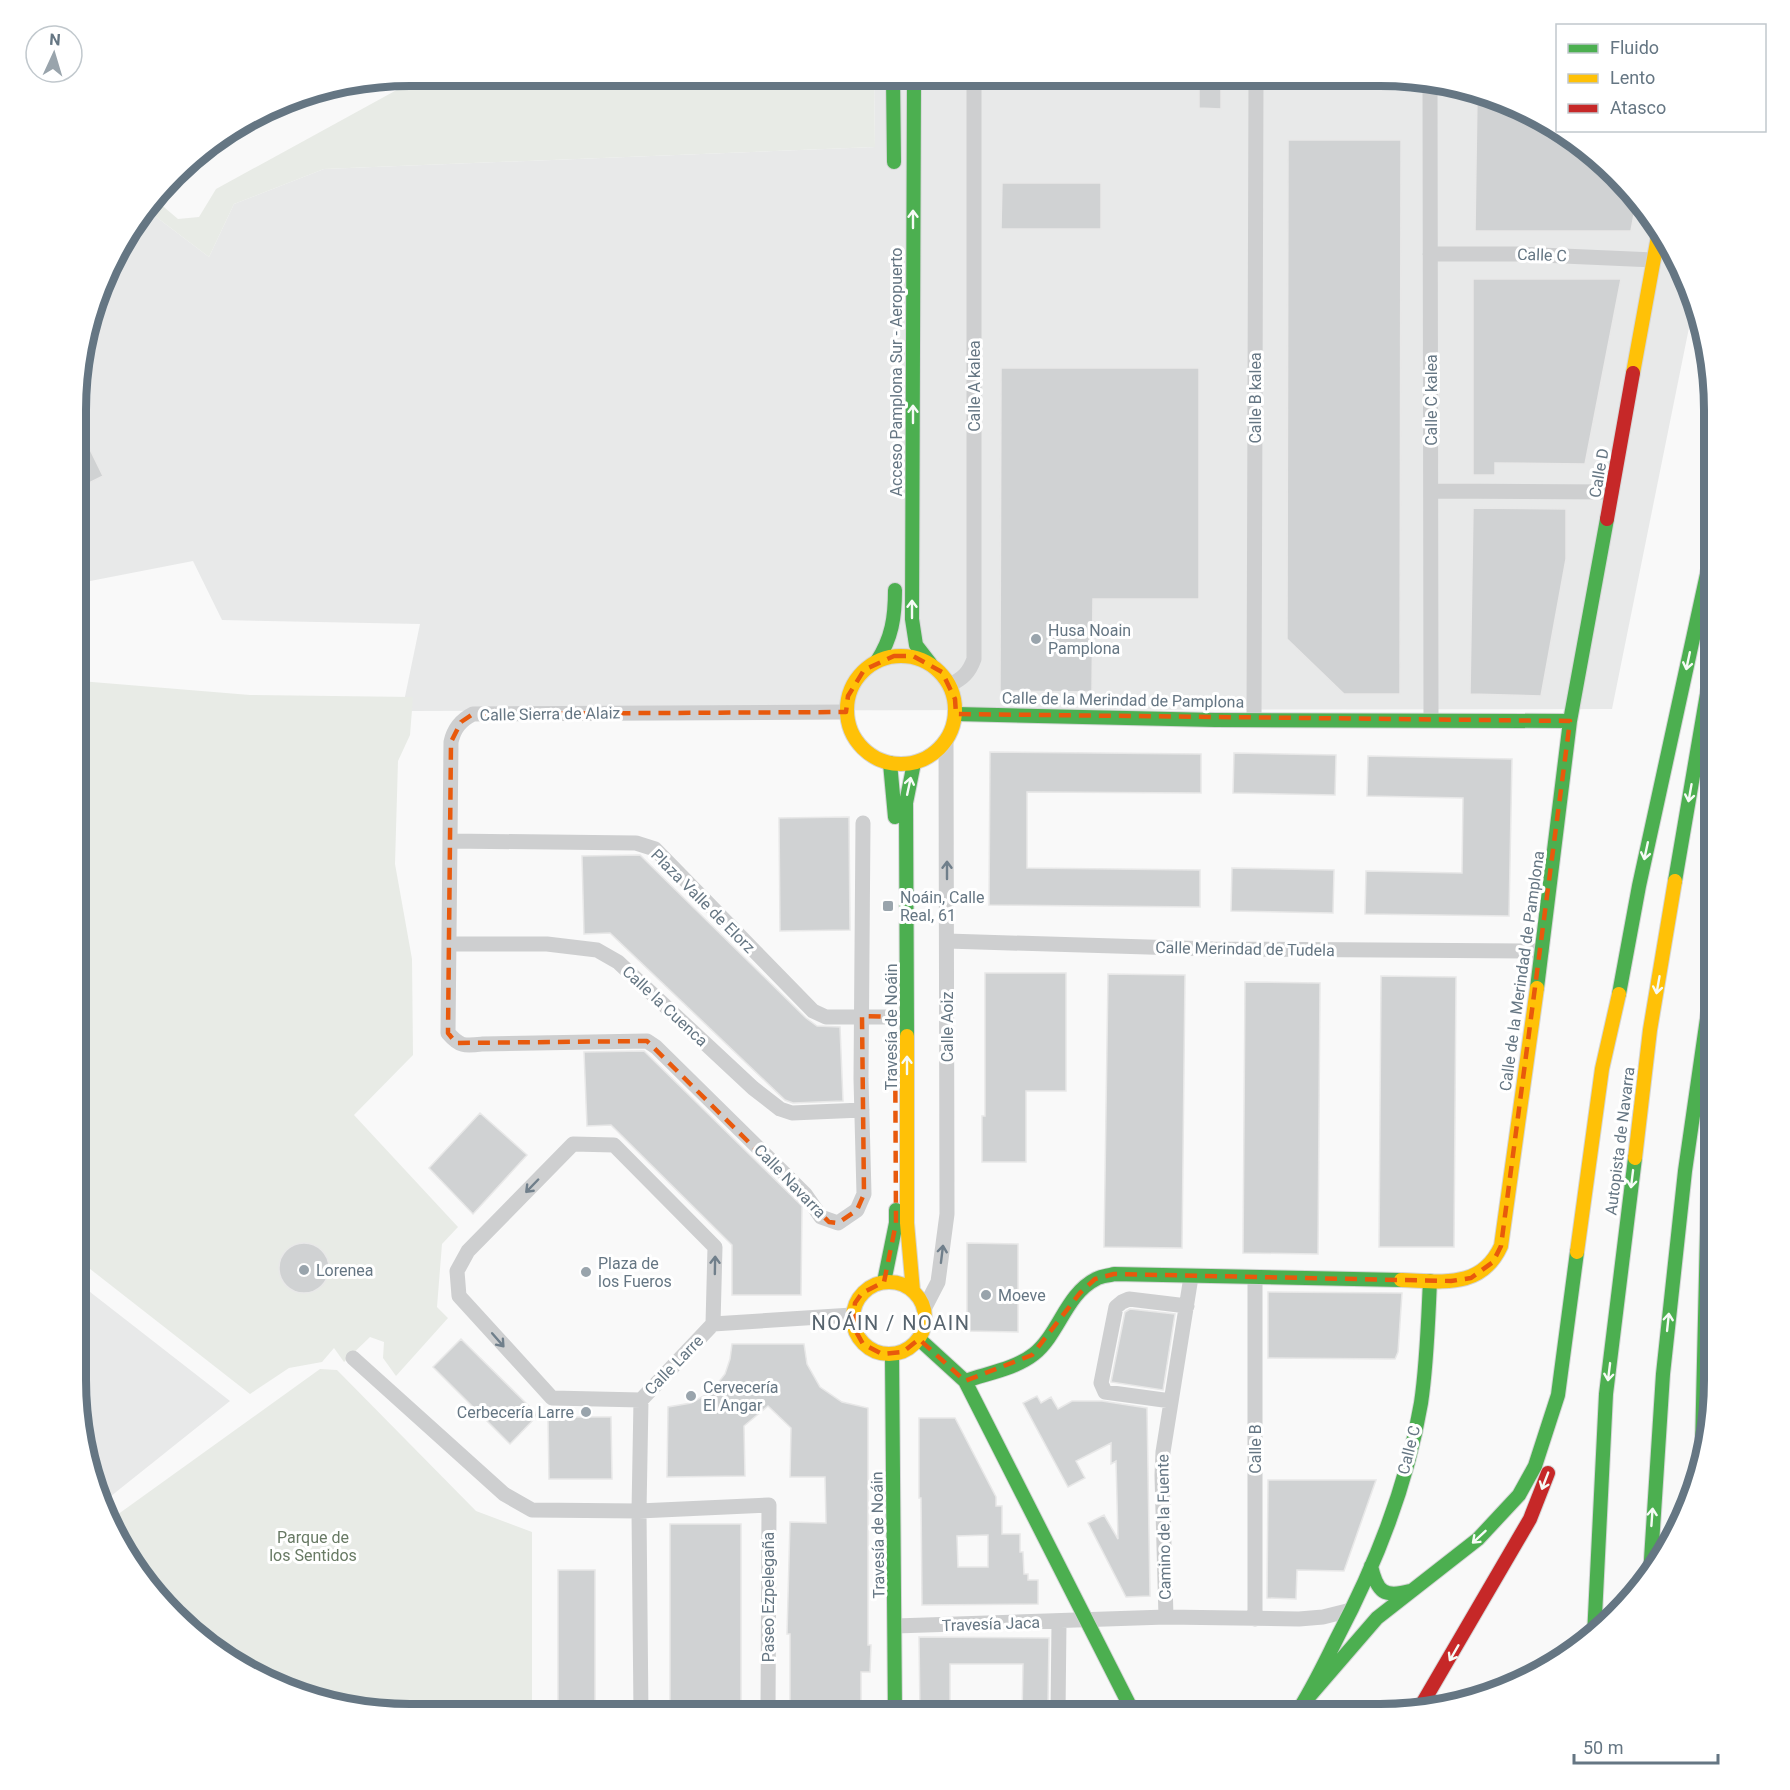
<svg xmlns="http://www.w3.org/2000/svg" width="1790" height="1790" font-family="Roboto,sans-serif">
<rect width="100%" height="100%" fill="#f9f9f9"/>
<path fill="#e8e9e9" d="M874,76L1424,78L1548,120L1558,130L1560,131L1646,206L1695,298L1612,709L402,711L420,624L222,620L193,561L80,583L81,344L120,242L147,210L209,257L234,204L324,169L875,147Z
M76,1281L230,1401L101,1504L93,1488L76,1402Z"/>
<path fill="#e8ebe6" d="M424,75L874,76L875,147L324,169L234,204L209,257L147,210L156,198L158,202L178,219L199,217L216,189Z
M80,681L250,695L413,697L410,735L398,761L395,864L412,959L413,1055L354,1115L458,1227L442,1244L437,1307L448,1318L396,1376L383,1358L384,1342L370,1337L344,1362L334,1348L322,1362L289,1368L250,1394L85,1265L77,1249Z
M320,1369L337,1370L476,1511L532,1532V1714H388L261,1680L189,1632L144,1584L110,1520Z"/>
<path fill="#d0d2d3" stroke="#e8e8e8" stroke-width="1.5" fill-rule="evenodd" d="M1199,77H1221V109L1199,108Z
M1477,96L1548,120L1557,130H1560L1637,198L1631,231H1475Z
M1288,140H1401L1400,694H1344L1287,639Z
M1002,183H1101V229H1001Z
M1473,279H1621L1585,464L1495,463V475H1473Z
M1001,368H1199V599H1093L1092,692L1000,691Z
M81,431L103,476L81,487Z
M1473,508L1566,509V559L1541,696L1470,694Z
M990,752L1201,754V793L1027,792V868L1200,870V907L989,905Z
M1234,753L1336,755L1335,795L1233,793Z
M1368,756L1512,759L1509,916L1365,914L1366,871L1462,873L1463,798L1367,796Z
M849,817L850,930L780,931L779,818Z
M640,855L806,1018L817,1026L840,1027L843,1101L793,1103L785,1100L610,933L584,934L582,856Z
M1232,868L1334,870L1333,913L1231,911Z
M985,973H1066V1091H1026V1162H982V1116H985Z
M1108,974L1185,975L1182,1248L1104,1247Z
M1381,976L1456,977L1454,1247H1379Z
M1245,982L1320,983L1318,1254L1243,1253Z
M644,1051L802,1206L801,1295H732V1245L611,1125L587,1126L584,1052Z
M480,1113L527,1155L473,1214L429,1168Z
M279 1268a25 25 0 1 1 50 0a25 25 0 1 1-50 0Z
M967,1243L1018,1244V1332L967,1331Z
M1268,1292L1402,1293L1398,1352L1395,1359L1268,1358Z
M1130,1309L1175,1314L1163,1390L1111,1382L1125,1312Z
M461,1339L538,1415L510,1444L433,1367Z
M732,1344H804L807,1364L820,1387L842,1402L868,1408V1645H871L870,1672H861V1714H790V1634H787L790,1522L826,1523L825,1477H790L791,1428L768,1406L744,1426L745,1476L667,1477L668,1407L691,1403L711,1392L725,1374L730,1359Z
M1037,1396L1041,1403L1051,1397L1058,1409L1072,1401H1102L1147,1408L1150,1596L1126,1597L1088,1523L1104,1515L1118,1539L1116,1461L1111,1464V1443L1076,1461L1085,1478L1068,1487L1023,1403Z
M548,1417H611L612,1479H549Z
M919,1418H955L996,1497V1506H1002V1534H1020V1552H1023L1024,1574H1028V1580H1038V1604L922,1605L921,1498H919ZM988,1535V1567H958L957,1536Z
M1268,1480H1376L1344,1571L1297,1570L1296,1599L1267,1598Z
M670,1524H741V1714H670Z
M558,1570H595V1714H558Z
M919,1637L1049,1638L1048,1703H1045V1714H1022L1023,1664H950V1714H920Z"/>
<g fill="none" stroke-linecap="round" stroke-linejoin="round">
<defs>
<path id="fast" d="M893,76L894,162
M914,76L912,619L916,645L930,663
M877,661C892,638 895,617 895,590
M956,714L1215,720L1570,721
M890,763L895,817
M1675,881L1714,653
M1537,988L1570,721L1607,519
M1619,994L1639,886L1714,542
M907,1036L906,803L914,763
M884,1282L896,1223V1210
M919,1339L965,1381L1134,1714
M892,1355L895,1714
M965,1381C988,1373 1015,1369 1034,1354C1059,1334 1066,1294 1096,1279C1101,1276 1108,1276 1114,1274L1401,1280
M1702,1448L1710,1102
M1371,1566C1377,1592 1384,1598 1410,1591
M1650,1575L1663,1374L1685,1171L1714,970
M1594,1636L1606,1394L1635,1158
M1307,1699L1377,1618L1478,1539L1519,1495L1535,1466L1558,1395L1577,1252
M1296,1714C1312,1690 1324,1664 1337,1638C1376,1564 1407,1486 1421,1403C1427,1363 1428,1322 1430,1281"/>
<path id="slow" d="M1633,373L1659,231
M847 710a54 54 0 1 1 108 0a54 54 0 1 1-108 0Z
M907,1036V1223L913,1291
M1635,1158L1650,1030L1675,881
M1577,1252L1602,1069L1619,994
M1401,1280C1441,1281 1481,1290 1501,1246L1537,988
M853 1318a36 36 0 1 1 72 0a36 36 0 1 1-72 0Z"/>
<path id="jam" d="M1607,519L1633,373
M1418,1711L1530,1519L1548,1473"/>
</defs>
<use href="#fast" stroke="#d5d6d7" stroke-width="16"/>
<use href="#slow" stroke="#d5d6d7" stroke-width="16"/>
<use href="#jam" stroke="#d5d6d7" stroke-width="16"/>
<path stroke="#cecfd0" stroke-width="15" d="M1430,80L1431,719
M1430,254H1519L1654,260
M1431,491L1612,492
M950,685C963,678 969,673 974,659V77
M846,712L473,714C461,720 454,728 451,742L448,1033C460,1047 465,1046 483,1044L647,1041L656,1047L805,1194L821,1217L838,1223L857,1210L864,1194L861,1079L863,823
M1254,719L1256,77
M451,841L636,843L655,849L813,1011L826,1017H895
M947,941L1213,949L1542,951
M450,944H547L597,950L618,962L753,1088L780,1109L792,1113L862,1110
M924,1309L938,1282L947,1214L946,741
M353,1358L504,1494L532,1510L639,1511L769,1505L768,1714
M641,1400L552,1398L459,1296L457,1271L468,1251L573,1144L614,1145L715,1247L713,1324
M1171,1401L1105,1392L1101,1383L1116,1307L1122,1302L1129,1299L1187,1306
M1166,1617L1162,1475L1163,1452L1191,1277
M1255,1619V1278
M895,1626L1166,1617L1299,1619L1323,1617L1351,1610
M641,1714L639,1511L641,1400L713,1324L852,1315
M1058,1714L1059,1622"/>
<use href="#fast" stroke="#4caf50" stroke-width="14"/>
<use href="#slow" stroke="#ffc107" stroke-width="14"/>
<use href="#jam" stroke="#c62828" stroke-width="14"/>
</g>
<defs><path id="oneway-shaft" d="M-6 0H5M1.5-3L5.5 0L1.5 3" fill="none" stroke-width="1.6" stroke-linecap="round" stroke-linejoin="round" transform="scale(1.5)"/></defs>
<g stroke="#f6fbf6">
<use href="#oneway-shaft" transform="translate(913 219) rotate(-90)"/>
<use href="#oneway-shaft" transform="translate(913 414) rotate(-90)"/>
<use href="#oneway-shaft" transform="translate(912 609) rotate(-90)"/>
<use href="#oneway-shaft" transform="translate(1688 661) rotate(102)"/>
<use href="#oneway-shaft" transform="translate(909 786) rotate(-78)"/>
<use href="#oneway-shaft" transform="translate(1690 793) rotate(100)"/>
<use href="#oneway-shaft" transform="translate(1646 851) rotate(102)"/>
<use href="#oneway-shaft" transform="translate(1658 985) rotate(100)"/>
<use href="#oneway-shaft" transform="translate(907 1065) rotate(-90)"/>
<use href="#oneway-shaft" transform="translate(1632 1179) rotate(97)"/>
<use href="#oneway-shaft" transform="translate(1668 1322) rotate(-84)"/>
<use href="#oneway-shaft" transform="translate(1609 1372) rotate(97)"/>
<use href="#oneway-shaft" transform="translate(1545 1481) rotate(111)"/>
<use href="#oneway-shaft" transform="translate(1652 1517) rotate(-86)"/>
<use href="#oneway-shaft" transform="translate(1479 1537) rotate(137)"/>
<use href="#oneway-shaft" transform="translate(1454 1653) rotate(120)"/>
</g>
<g stroke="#707f8b">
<use href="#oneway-shaft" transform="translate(947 870) rotate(-90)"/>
<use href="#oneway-shaft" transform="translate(532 1186) rotate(134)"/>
<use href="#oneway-shaft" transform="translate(942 1254) rotate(-83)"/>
<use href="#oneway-shaft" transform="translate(715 1265) rotate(-89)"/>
<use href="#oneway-shaft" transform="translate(498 1340) rotate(49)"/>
</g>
<path fill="none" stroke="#e8590c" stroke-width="4.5" stroke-dasharray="12 8" stroke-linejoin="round" d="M894,656H913L942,672L955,699L956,714L1570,721L1501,1246L1493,1262L1471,1278L1451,1281L1114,1274L1095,1279L1080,1293L1032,1355L965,1381L919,1339L903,1352L882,1354L863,1344L853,1326L855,1303L862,1293L884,1282L896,1223L895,1017L862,1016L864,1194L857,1210L838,1223L829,1222L647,1041L456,1043L448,1033L451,742L461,722L473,714L846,712L848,696L864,670Z"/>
<g fill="#99a4ac" stroke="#fff" stroke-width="2">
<circle cx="1036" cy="639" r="6"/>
<rect x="882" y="900" width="12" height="12" rx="3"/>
<circle cx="304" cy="1270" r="6"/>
<circle cx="586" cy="1272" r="6"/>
<circle cx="986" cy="1295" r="6"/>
<circle cx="691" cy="1396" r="6"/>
<circle cx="586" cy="1412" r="6"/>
</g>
<g text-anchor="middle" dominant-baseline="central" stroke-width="6" stroke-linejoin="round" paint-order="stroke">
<g font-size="16" fill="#657683" stroke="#fff">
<text transform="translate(1542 255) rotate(2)">Calle C</text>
<text transform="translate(896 372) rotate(-90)">Acceso Pamplona Sur - Aeropuerto</text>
<text transform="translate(974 386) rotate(-90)">Calle A kalea</text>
<text transform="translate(1255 398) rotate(-90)">Calle B kalea</text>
<text transform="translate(1431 400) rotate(-90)">Calle C kalea</text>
<text transform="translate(1599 473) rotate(-80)">Calle D</text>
<text transform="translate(1123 700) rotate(1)">Calle de la Merindad de Pamplona</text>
<text transform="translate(550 714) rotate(-1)">Calle Sierra de Alaiz</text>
<text transform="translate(703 901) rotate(45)">Plaza Valle de Elorz</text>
<text transform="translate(1245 949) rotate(1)">Calle Merindad de Tudela</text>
<text transform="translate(1522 971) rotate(-82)">Calle de la Merindad de Pamplona</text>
<text transform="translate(665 1006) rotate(43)">Calle la Cuenca</text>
<text transform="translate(891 1027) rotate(-90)">Travesía de Noáin</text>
<text transform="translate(947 1027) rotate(-90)">Calle Aoiz</text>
<text transform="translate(1620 1141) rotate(-83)">Autopista de Navarra</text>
<text transform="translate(790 1181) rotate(46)">Calle Navarra</text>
<text transform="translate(674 1365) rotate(-46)">Calle Larre</text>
<text transform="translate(1255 1449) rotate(-90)">Calle B</text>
<text transform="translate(1409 1450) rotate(-76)">Calle C</text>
<text transform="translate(1164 1527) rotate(-91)">Camino de la Fuente</text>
<text transform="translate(878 1535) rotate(-91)">Travesía de Noáin</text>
<text transform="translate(768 1597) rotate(-90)">Paseo Ezpelegaña</text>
<text transform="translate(991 1624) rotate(-2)">Travesía Jaca</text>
</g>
<g font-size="16" fill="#657683" stroke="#fff" text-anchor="start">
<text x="1048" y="630">Husa Noain<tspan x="1048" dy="18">Pamplona</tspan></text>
<text x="900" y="897">Noáin, Calle<tspan x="900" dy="18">Real, 61</tspan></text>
<text x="598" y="1263">Plaza de<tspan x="598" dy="18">los Fueros</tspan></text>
<text x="316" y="1270">Lorenea</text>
<text x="998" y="1295">Moeve</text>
<text x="703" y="1387">Cervecería<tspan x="703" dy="18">El Angar</tspan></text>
<text x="574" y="1412" text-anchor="end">Cerbecería Larre</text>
</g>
<g font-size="16" fill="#687a64" stroke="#fff">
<text x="313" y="1537">Parque de<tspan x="313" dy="18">los Sentidos</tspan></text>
</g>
<g font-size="20" letter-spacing="1.5" fill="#57646e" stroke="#fff">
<text x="891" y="1323">NOÁIN / NOAIN</text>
</g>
</g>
<path d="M0 0H1790V1790H0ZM410 86H1380A324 324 0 0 1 1704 410V1380A324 324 0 0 1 1380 1704H410A324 324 0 0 1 86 1380V410A324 324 0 0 1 410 86Z" fill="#fff" fill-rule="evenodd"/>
<path fill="none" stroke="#657683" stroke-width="8" d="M410 86H1380A324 324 0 0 1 1704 410V1380A324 324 0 0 1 1380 1704H410A324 324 0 0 1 86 1380V410A324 324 0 0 1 410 86Z"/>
<rect x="1556" y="24" width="210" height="108" fill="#ffffff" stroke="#c1c8cd" stroke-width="1.5"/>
<rect x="1568" y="44" width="30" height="9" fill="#4caf50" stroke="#c1c8cd" stroke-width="1.5"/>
<text x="1610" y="54" font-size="18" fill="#657683">Fluido</text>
<rect x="1568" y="74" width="30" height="9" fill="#ffc107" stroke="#c1c8cd" stroke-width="1.5"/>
<text x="1610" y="84" font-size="18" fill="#657683">Lento</text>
<rect x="1568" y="104" width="30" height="9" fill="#c62828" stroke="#c1c8cd" stroke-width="1.5"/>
<text x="1610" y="114" font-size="18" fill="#657683">Atasco</text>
<g transform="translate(54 54) rotate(4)"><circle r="28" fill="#ffffff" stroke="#c1c8cd" stroke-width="1.5"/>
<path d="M0-4.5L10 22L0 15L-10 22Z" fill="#99a4ac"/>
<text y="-9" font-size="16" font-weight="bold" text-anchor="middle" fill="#657683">N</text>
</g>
<path d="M1574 1754v9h144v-9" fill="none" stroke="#657683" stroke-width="3"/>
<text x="1583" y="1754" font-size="18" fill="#657683" stroke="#ffffff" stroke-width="4.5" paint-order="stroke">50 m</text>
</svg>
